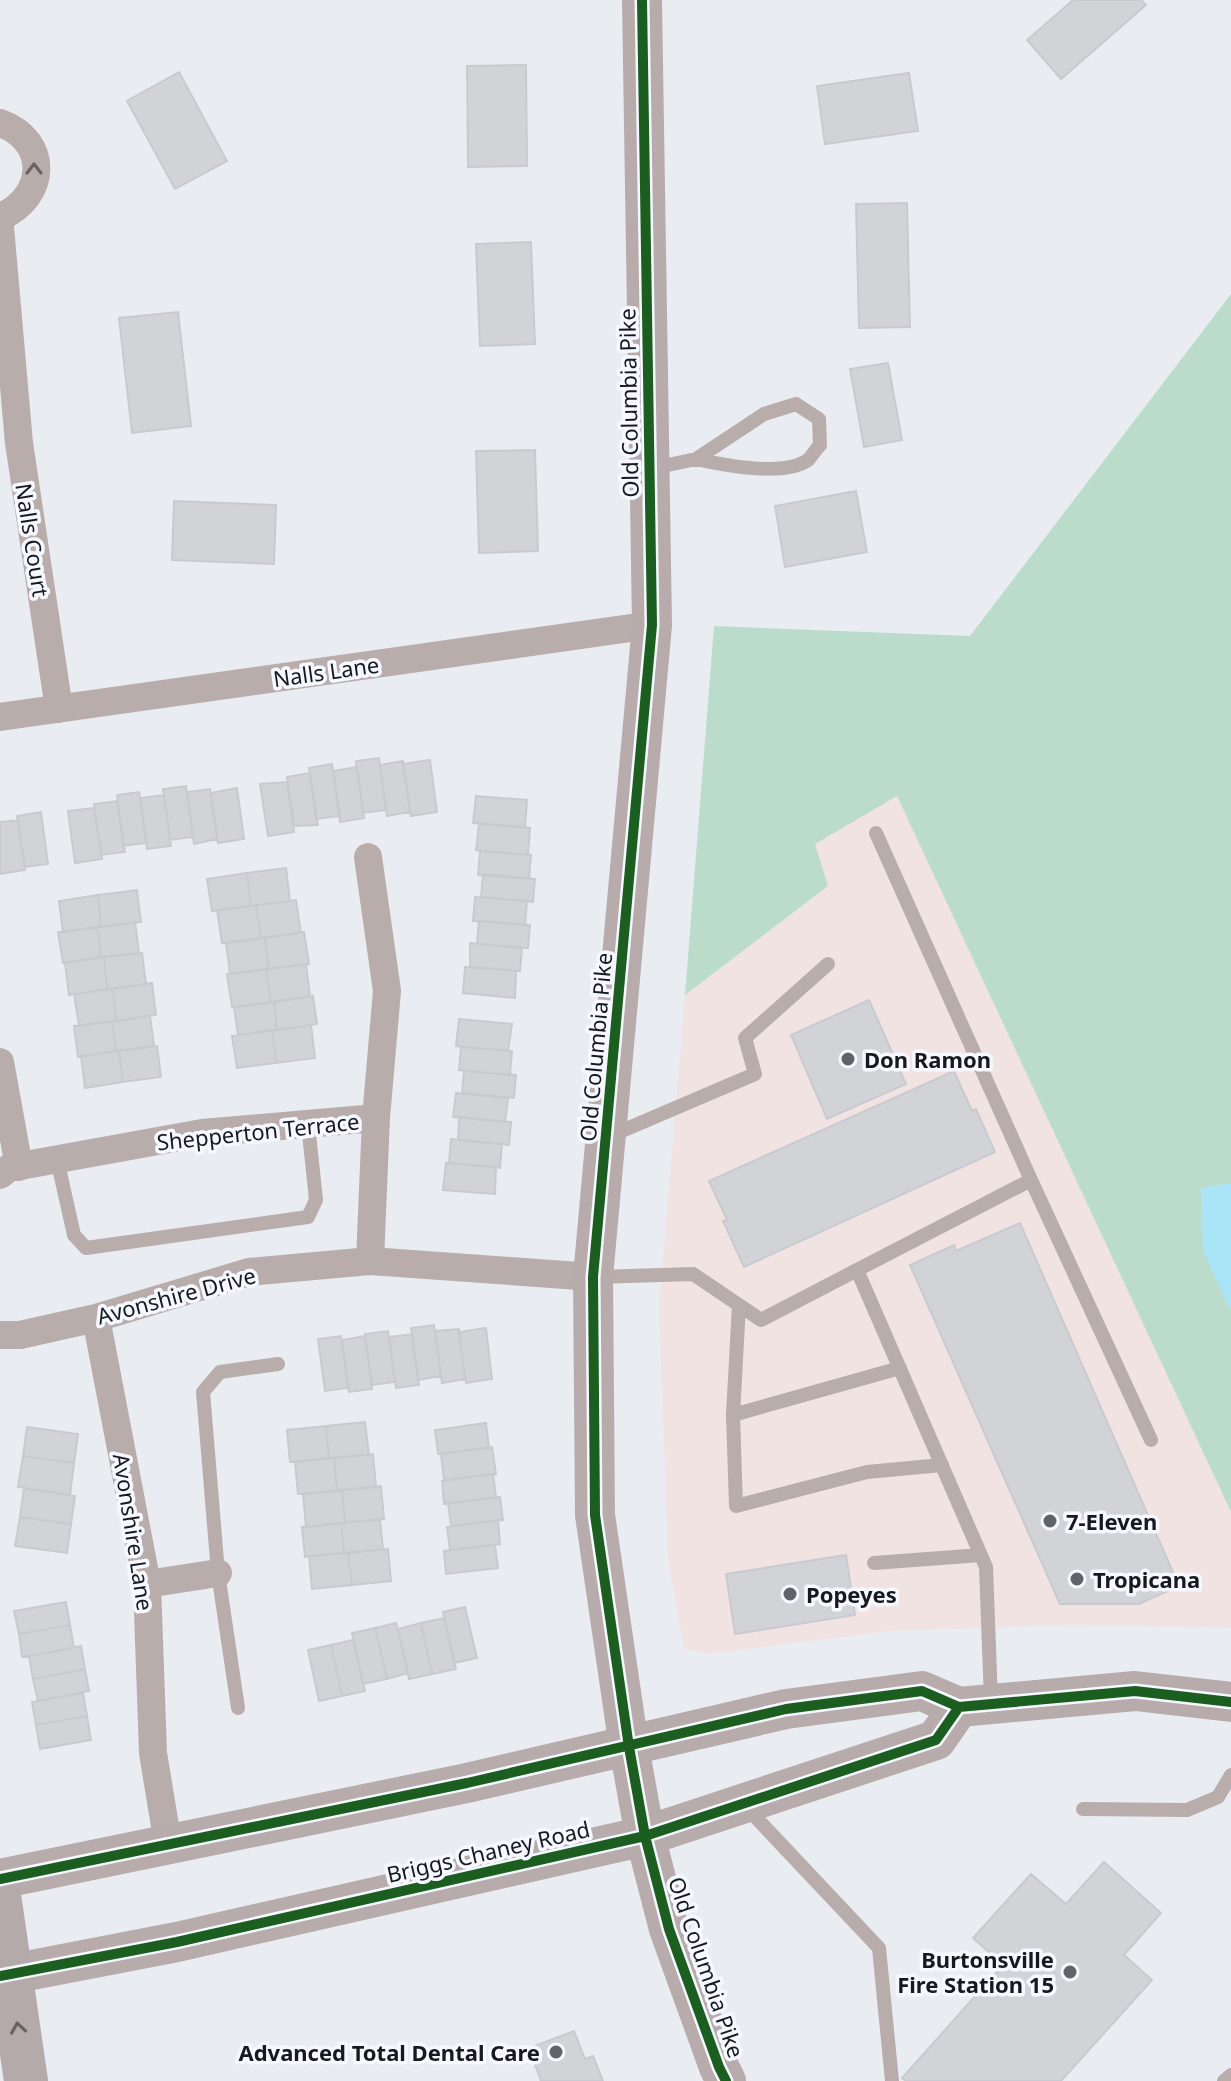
<svg xmlns="http://www.w3.org/2000/svg" width="1231" height="2081" font-family="'Noto Sans',sans-serif">
<rect width="100%" height="100%" fill="#e9edf2"/>
<path fill="#f0e3e2" d="M897,795L1231,1512V1628L1073,1625L890,1631L710,1654L684,1649L668,1559L659,1307L685,995L827,886L814,844Z"/>
<path fill="#bcdccb" d="M1231,294V1512L897,796L815,844L828,886L685,995L714,626L970,636Z"/>
<path fill="#a9e5f6" d="M1231,1183V1311L1203,1251L1201,1188Z"/>
<path fill="#d1d3d7" stroke="#c9cacf" stroke-width="2" d="M1073,0H1141L1146,5L1061,79L1027,40Z
M526,65L527,166L468,167L467,66Z
M179,72L227,161L175,189L127,101Z
M909,73L918,131L825,144L817,86Z
M907,203L910,327L859,328L856,204Z
M531,242L535,344L480,346L476,244Z
M178,312L191,426L132,433L119,318Z
M888,363L902,440L864,447L850,369Z
M535,450L538,551L479,553L476,451Z
M856,491L867,552L785,567L775,506Z
M174,501L276,505L274,564L172,560Z
M379,758L386,810L363,813L356,761Z
M430,760L437,812L411,816L403,764Z
M403,761L410,812L387,816L380,765Z
M332,764L340,816L316,819L309,768Z
M357,767L364,818L340,822L333,771Z
M310,773L318,825L294,826L287,777Z
M287,782L294,832L268,836L260,784Z
M186,786L193,837L170,840L163,789Z
M237,788L244,839L218,843L211,793Z
M210,789L217,839L194,844L187,792Z
M139,792L147,843L123,846L117,795Z
M164,795L171,846L147,849L140,798Z
M476,796L527,800L525,827L473,823Z
M117,801L125,852L101,855L94,804Z
M94,808L102,859L75,863L68,811Z
M41,812L48,864L25,867L17,816Z
M18,820L25,870L0,874V822Z
M479,824L530,828L528,855L476,850Z
M480,851L531,855L529,879L478,875Z
M286,868L290,901L251,906L247,873Z
M247,873L251,906L212,911L207,879Z
M483,874L535,879L533,902L481,897Z
M137,890L141,922L101,927L98,895Z
M98,895L101,927L63,932L59,901Z
M475,897L527,901L525,925L473,921Z
M296,900L301,933L261,938L256,905Z
M256,905L261,938L222,943L217,910Z
M479,921L530,925L528,948L477,944Z
M135,922L139,953L101,957L97,927Z
M97,927L101,957L63,963L58,932Z
M304,932L309,964L269,969L265,938Z
M265,938L269,969L230,974L226,943Z
M470,943L522,948L520,971L470,967Z
M142,953L146,984L107,989L104,957Z
M104,957L107,989L69,995L65,963Z
M306,964L310,996L271,1002L266,969Z
M465,967L516,971L515,998L463,993Z
M266,969L271,1002L232,1007L227,974Z
M152,983L156,1015L116,1021L113,989Z
M113,989L116,1021L79,1026L74,994Z
M313,996L317,1024L277,1030L274,1002Z
M869,1000L906,1084L827,1119L791,1035Z
M274,1002L277,1030L238,1035L234,1007Z
M150,1016L154,1046L116,1051L112,1021Z
M459,1019L512,1024L508,1051L456,1046Z
M112,1021L116,1051L78,1057L74,1026Z
M311,1025L315,1058L276,1063L272,1030Z
M272,1030L276,1063L237,1068L232,1036Z
M157,1046L161,1077L123,1082L119,1051Z
M461,1047L512,1051L510,1075L459,1070Z
M119,1051L123,1082L85,1088L81,1056Z
M464,1071L516,1075L514,1098L462,1093Z
M954,1071L972,1111L976,1109L995,1152L744,1267L723,1221L727,1220L709,1181Z
M456,1093L508,1098L505,1122L453,1117Z
M459,1117L511,1122L509,1145L458,1140Z
M451,1139L502,1144L500,1168L449,1163Z
M446,1163L496,1167L495,1194L443,1190Z
M1020,1223L1179,1586L1139,1604H1060L910,1265L954,1245L956,1251Z
M434,1325L441,1376L418,1380L411,1328Z
M486,1328L492,1379L466,1383L459,1332Z
M459,1329L465,1379L442,1383L435,1331Z
M388,1331L395,1382L372,1385L365,1334Z
M412,1334L419,1385L396,1388L389,1337Z
M341,1336L348,1388L325,1391L318,1339Z
M365,1336L372,1389L349,1392L342,1340Z
M365,1422L369,1455L329,1458L326,1426Z
M486,1423L489,1448L438,1454L435,1430Z
M326,1426L329,1458L290,1462L287,1430Z
M27,1427L78,1434L74,1463L23,1456Z
M492,1447L496,1474L444,1480L441,1454Z
M373,1454L376,1487L337,1491L334,1458Z
M23,1456L74,1463L70,1495L18,1487Z
M334,1458L337,1491L298,1494L295,1462Z
M493,1474L496,1497L444,1504L442,1481Z
M381,1486L384,1519L345,1523L342,1490Z
M24,1488L75,1496L71,1524L20,1517Z
M342,1490L345,1523L306,1527L303,1494Z
M500,1497L503,1520L451,1526L448,1503Z
M20,1517L71,1524L67,1553L15,1546Z
M380,1519L383,1549L344,1553L341,1523Z
M498,1520L500,1544L450,1550L447,1527Z
M341,1523L344,1553L305,1557L302,1527Z
M495,1545L498,1568L446,1574L444,1551Z
M388,1549L391,1581L352,1585L348,1553Z
M348,1553L352,1585L312,1589L309,1556Z
M846,1555L855,1615L735,1634L726,1574Z
M66,1602L70,1625L19,1634L14,1611Z
M465,1607L477,1658L454,1663L443,1612Z
M444,1618L456,1669L432,1674L421,1623Z
M396,1623L408,1673L387,1679L375,1628Z
M421,1623L432,1674L409,1679L398,1629Z
M70,1625L74,1648L22,1657L19,1634Z
M375,1628L387,1679L363,1684L352,1633Z
M353,1640L365,1691L342,1696L331,1645Z
M331,1645L342,1696L319,1701L308,1650Z
M81,1646L85,1669L33,1679L29,1656Z
M85,1669L89,1691L38,1701L33,1679Z
M83,1693L87,1716L36,1725L32,1702Z
M87,1716L91,1740L40,1749L36,1725Z
M1104,1862L1161,1913L1124,1955L1152,1980L1061,2081H906L902,2078L1003,1965L973,1938L1031,1874L1066,1904Z
M574,2031L585,2059L593,2056L603,2081H541L529,2048Z"/>
<g fill="none" stroke-linecap="round" stroke-linejoin="round">
<path stroke="#b9adab" stroke-width="14" d="M654,468L696,459L764,414L796,404L819,419L820,445C816,449 812,456 808,460C784,477 723,465 696,459
M610,1136L755,1074L745,1038L828,964
M57,1159L74,1235L86,1248L308,1217L316,1200L308,1124
M1031,1180L1151,1440
M857,1270L1031,1180L876,833
M597,1277L693,1274L761,1320L857,1270L986,1567L991,1701
M739,1305L733,1415L900,1368
M733,1415L736,1506L867,1472L942,1465
M874,1563L981,1555
M238,1708L218,1573L203,1392L220,1372L278,1364
M746,1807L879,1948L892,2081
M1083,1809L1187,1810L1218,1797L1231,1775
M1224,2081L1231,2075"/>
<path stroke="#b9adab" stroke-width="28" d="M0,123C50,141 47,197 0,217
M0,227L19,443L59,709
M0,717L652,625
M368,857L387,991L376,1118L370,1261
M0,1062L19,1167
M0,1175L9,1168L202,1133L376,1118
M96,1318L147,1584L153,1753L168,1844
M0,1335H20L96,1318L249,1272L370,1261L593,1277
M147,1584L218,1573"/>
<path stroke="#b7acab" stroke-width="40" d="M642,0L652,625L593,1277L595,1515L629,1747L645,1836L669,1929L719,2067L726,2081
M0,1879L467,1783L786,1709L922,1691L959,1707L1135,1691L1231,1702
M0,1976L177,1942L645,1836L936,1740L959,1707"/>
<path stroke="#b3aaa9" stroke-width="44" d="M0,1902L26,2081"/>
<defs>
<path id="cycleway" d="M642,0L652,625L593,1277L595,1515L629,1747L645,1836L669,1929L719,2067L726,2081
M0,1879L467,1783L786,1709L922,1691L959,1707L1135,1691L1231,1702
M0,1976L177,1942L645,1836L936,1740L959,1707"/>
</defs>
<use href="#cycleway" stroke="#f5f9ff" stroke-width="15"/>
<use href="#cycleway" stroke="#1b5e20" stroke-width="10"/>
</g>
<defs><path id="oneway-chevron" d="M-2-3.5L2.5 0L-2 3.5" fill="none" stroke-width="1.6" stroke-linecap="round" stroke-linejoin="round" transform="scale(2)"/></defs>
<use stroke="#686364" href="#oneway-chevron" transform="translate(34 169) rotate(-90)"/>
<use stroke="#656263" href="#oneway-chevron" transform="translate(18 2028) rotate(-99)"/>
<g fill="#606368" stroke="#f5f9ff" stroke-width="3">
<circle cx="848" cy="1059" r="8"/>
<circle cx="1050" cy="1521" r="8"/>
<circle cx="1077" cy="1579" r="8"/>
<circle cx="790" cy="1594" r="8"/>
<circle cx="1070" cy="1972" r="8"/>
<circle cx="556" cy="2052" r="8"/>
</g>
<g text-anchor="middle" dominant-baseline="central" stroke-width="7" stroke-linejoin="round" paint-order="stroke">
<g font-size="22" fill="#17191d" stroke="#f5f9ff">
<text transform="translate(628 403) rotate(-91)">Old Columbia Pike</text>
<text transform="translate(33 540) rotate(81)">Nalls Court</text>
<text transform="translate(326 671) rotate(-8)">Nalls Lane</text>
<text transform="translate(595 1047) rotate(-85)">Old Columbia Pike</text>
<text transform="translate(258 1131) rotate(-6)">Shepperton Terrace</text>
<text transform="translate(176 1295) rotate(-15)">Avonshire Drive</text>
<text transform="translate(134 1532) rotate(81)">Avonshire Lane</text>
<text transform="translate(488 1851) rotate(-13)">Briggs Chaney Road</text>
<text transform="translate(707 1967) rotate(71)">Old Columbia Pike</text>
</g>
<g font-size="22" font-weight="bold" fill="#17191d" stroke="#f5f9ff" text-anchor="start">
<text x="864" y="1059">Don Ramon</text>
<text x="1066" y="1521">7-Eleven</text>
<text x="1093" y="1579">Tropicana</text>
<text x="806" y="1594">Popeyes</text>
<text x="1054" y="1959" text-anchor="end">Burtonsville<tspan x="1054" dy="25">Fire Station 15</tspan></text>
<text x="540" y="2052" text-anchor="end">Advanced Total Dental Care</text>
</g>
</g>
</svg>
